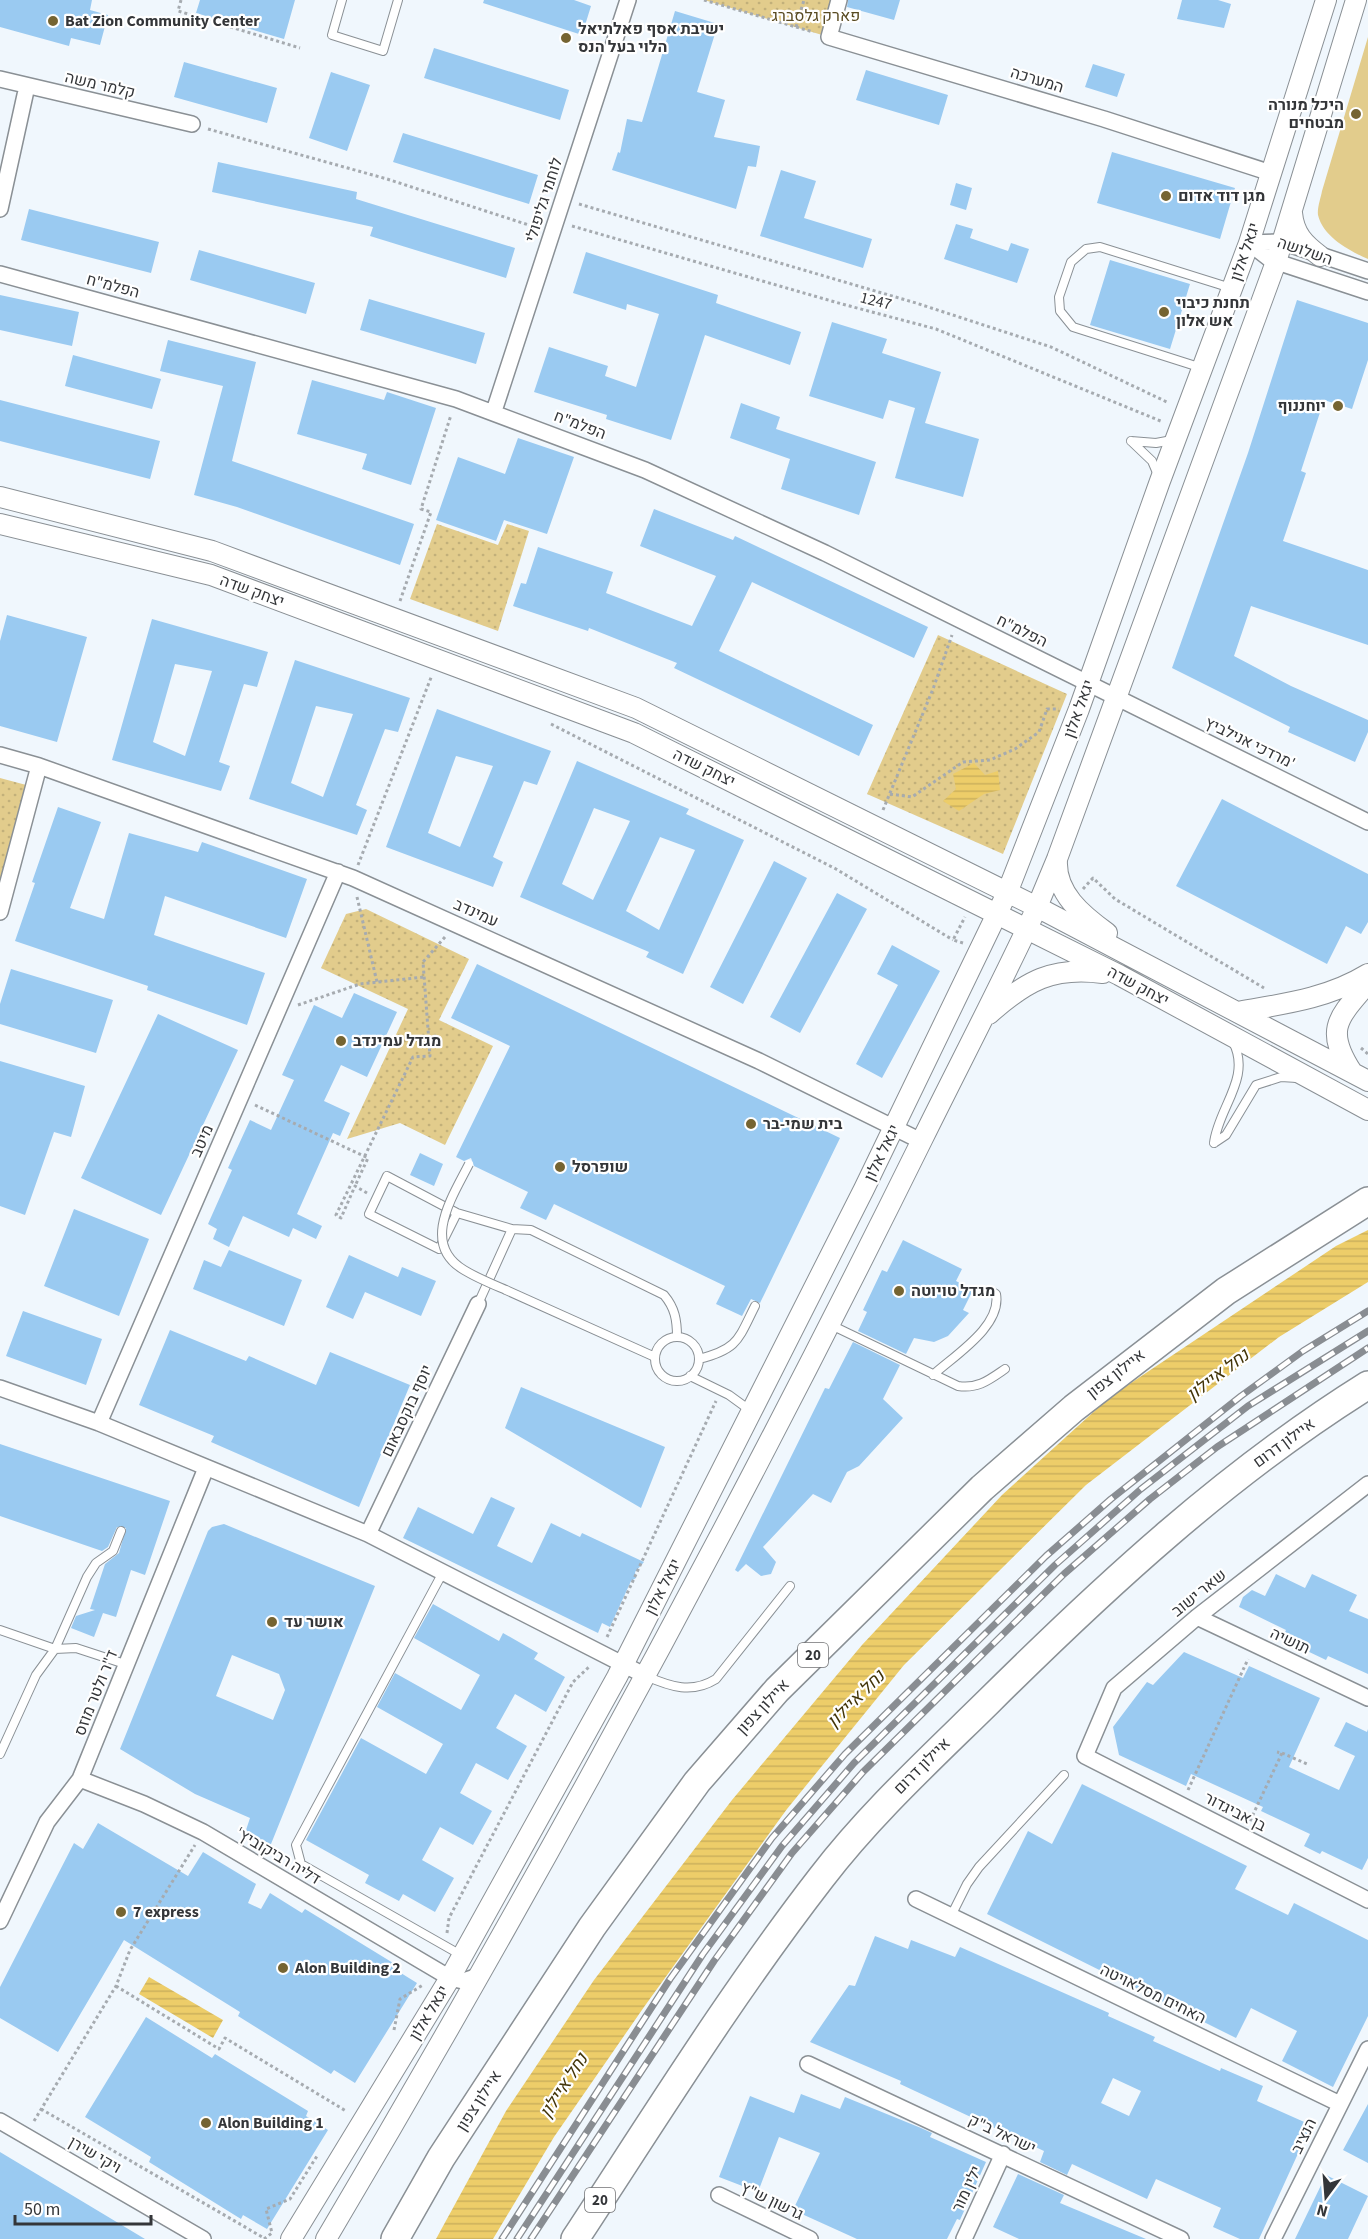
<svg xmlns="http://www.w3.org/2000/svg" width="1368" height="2239" font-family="'Source Sans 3',Heebo,sans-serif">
<defs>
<pattern id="grass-dots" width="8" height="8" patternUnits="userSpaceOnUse" patternTransform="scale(1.5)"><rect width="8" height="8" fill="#e2cc8c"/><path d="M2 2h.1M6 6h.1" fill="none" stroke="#c2b07a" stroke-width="1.8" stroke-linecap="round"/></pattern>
<pattern id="water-rules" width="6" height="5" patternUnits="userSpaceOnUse" patternTransform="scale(1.5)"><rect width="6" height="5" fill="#edcd69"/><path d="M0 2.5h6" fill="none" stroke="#ccb15c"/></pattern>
</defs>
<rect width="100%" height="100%" fill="#f0f7fd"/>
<path fill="url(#grass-dots)" d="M704,0H839L829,37Z
M437,524L498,545L507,524L529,531L498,631L410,599Z
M938,635L1067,694L1003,854L867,794Z
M0,778L30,786L0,881Z
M366,909L469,959L439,1020L493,1046L445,1145L400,1123L347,1139L408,1009L321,968L346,914Z"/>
<path fill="#e2cc8c" d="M1368,37V259C1350,251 1323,237 1318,215C1317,208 1321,197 1322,191Z"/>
<path fill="url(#water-rules)" d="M974,763L985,775L998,771L1000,790L984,794L959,811L943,801L956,789L953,774Z
M1368,1230V1282L1279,1337L1086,1485L904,1665L787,1809L644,2007L554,2137L493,2239H436L506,2111L594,1980L732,1800L862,1645L1002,1495L1110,1397L1336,1246Z
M149,1977L223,2020L213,2038L139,1994Z"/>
<path fill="#9acaf1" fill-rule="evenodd" d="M0,0H92L90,10L108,15L100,45L71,38L69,46L0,27Z
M200,0H295L284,39L196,13Z
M484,0H574L591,6L582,35L483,3Z
M848,0H900L894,20L847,7Z
M1182,0H1218L1231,4L1224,28L1177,19Z
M675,11L718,24L697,92L725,100L714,137L760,146L756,167L748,166L736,209L612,170L618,152L620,153L627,119L642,122Z
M434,48L569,90L560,120L424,78Z
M184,62L277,88L267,123L174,97Z
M1093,64L1125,74L1117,97L1085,87Z
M866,70L948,95L939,125L856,100Z
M331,72L370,85L347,151L309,138Z
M403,133L538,175L529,204L393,162Z
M1112,152L1235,188L1220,239L1097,203Z
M218,162L357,192L356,199L515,248L506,278L370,236L373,227L212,192Z
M781,170L816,181L804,218L872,239L863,268L760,236Z
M956,183L972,188L966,210L950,205Z
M29,209L159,242L151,273L21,240Z
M956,224L973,229L970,238L1008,251L1011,243L1029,249L1017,283L944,259Z
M199,250L315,283L306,314L190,280Z
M586,252L718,295L716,303L801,332L790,365L705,335L671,440L606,419L607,415L534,392L549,347L608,366L605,376L636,387L659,314L627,304L626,310L573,293Z
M1110,260L1190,284L1170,349L1090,325Z
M0,295L79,312L72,346L0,330Z
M369,299L485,333L476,364L360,330Z
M1297,300L1368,323V360L1352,409L1324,400L1301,471L1306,473L1283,541L1368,570V645L1251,606L1234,656L1291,686L1368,720V732L1355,762L1288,732L1290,727L1172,668L1248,453Z
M832,322L887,339L882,353L941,372L925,423L979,439L963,497L895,478L915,408L889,400L883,419L809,396Z
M168,340L256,362L232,461L414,524L400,565L237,507L194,495L223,386L160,371Z
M73,355L161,379L152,409L65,386Z
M312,380L384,400L387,392L436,408L411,485L362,469L367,454L297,434Z
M0,400L160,441L150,479L0,441Z
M741,403L780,417L776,429L876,462L859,515L781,489L790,459L730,438Z
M518,438L574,457L547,534L504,520L496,541L436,520L458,457L505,474Z
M654,509L733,540L735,536L928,627L914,658L752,582L719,651L873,725L859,756L674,668L677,663L589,628L588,631L513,606L521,583L526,584L538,547L613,572L606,593L692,626L716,576L640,546Z
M7,615L87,637L57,742L0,726V641Z
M152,619L268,652L257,687L244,684L219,762L230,766L221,791L112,760ZM175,664L212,671L185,756L153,742Z
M295,660L410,698L398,732L385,729L356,805L367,810L357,835L249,799ZM316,706L353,714L323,797L291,783Z
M437,709L551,751L537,785L524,781L493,857L503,862L493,887L386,847ZM456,756L493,766L460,847L428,833Z
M577,761L689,809L686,814L744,840L683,974L646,957L649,952L520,897ZM594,808L630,821L593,900L562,884ZM660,837L695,850L659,930L626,911Z
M1222,799L1368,874V922L1361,934L1346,926L1327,964L1176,886Z
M58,807L101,822L70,908L104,919L129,833L198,852L202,842L307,879L286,938L165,896L154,935L265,973L247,1025L147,990L148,986L15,941L35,883L32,882Z
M774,861L807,878L743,1004L710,987Z
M837,893L867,909L800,1033L770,1017Z
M892,945L940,971L882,1078L856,1064L898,985L877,974Z
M477,964L840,1138L760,1303L751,1299L742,1316L716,1304L725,1286L554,1204L546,1220L520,1208L528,1192L474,1166L471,1158L464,1161L456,1157L510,1046L451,1018Z
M11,969L113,1000L96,1053L0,1024V1004Z
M354,993L397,1012L367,1077L341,1065L324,1101L350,1113L340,1136L333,1133L297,1214L322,1226L316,1239L293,1228L289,1237L243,1216L229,1247L213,1239L217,1229L208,1224L232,1170L228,1168L250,1120L271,1130L294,1080L282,1075L314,1005L342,1018Z
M158,1014L238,1050L161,1215L81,1178Z
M0,1061L85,1086L71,1137L54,1132L25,1215L0,1206Z
M420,1153L443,1164L434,1186L410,1175Z
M74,1209L149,1239L119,1316L44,1286Z
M903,1240L962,1269L956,1281L973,1290L963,1310L969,1313L948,1336L934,1342L914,1338L906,1354L858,1331L867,1312L863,1310L882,1270L887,1272Z
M229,1250L302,1280L284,1326L193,1289L204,1260L221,1267Z
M349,1255L398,1277L402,1267L436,1281L421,1316L365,1292L353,1319L326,1307Z
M23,1311L102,1339L86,1385L6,1356Z
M170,1330L246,1361L249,1356L316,1385L330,1352L410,1385L359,1507L211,1442L214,1436L139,1405Z
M853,1342L900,1365L883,1399L903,1418L859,1466L847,1472L831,1503L813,1494L763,1547L776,1562L771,1574L761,1576L746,1564L738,1572L735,1570L825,1388L829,1389Z
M521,1387L665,1447L641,1508L505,1428Z
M0,1444L170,1501L145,1575L131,1570L116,1617L103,1613L94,1637L71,1628L76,1616L95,1610L90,1609L105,1564L119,1553L126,1528L117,1527L108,1547L102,1551L0,1516Z
M491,1497L515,1508L497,1546L532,1563L551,1523L580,1537L582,1533L644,1562L635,1572L636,1578L631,1581L610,1627L602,1623L598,1633L403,1538L418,1507L473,1534Z
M224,1524L375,1586L269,1849L245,1833L250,1818L195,1794L120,1749L208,1531L212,1527ZM232,1655L279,1674L285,1690L273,1720L216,1696Z
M1276,1574L1305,1588L1312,1574L1357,1595L1349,1611L1368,1619V1674L1328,1656L1326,1660L1282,1639L1286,1630L1239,1607L1243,1597L1252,1590L1265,1596Z
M433,1604L499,1641L503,1633L538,1653L534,1659L565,1677L546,1712L515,1694L496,1728L527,1746L508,1780L476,1763L460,1793L492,1811L473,1845L440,1827L422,1860L454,1878L435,1912L403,1894L399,1901L365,1883L369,1875L306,1840L361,1738L426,1774L443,1744L377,1707L395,1673L461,1710L480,1675L414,1638Z
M1184,1652L1243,1678L1249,1666L1320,1698L1289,1767L1339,1790L1355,1756L1334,1746L1346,1722L1367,1732L1368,1729V1858L1362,1870L1322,1851L1320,1854L1304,1846L1310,1834L1261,1811L1263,1807L1191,1774L1186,1786L1119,1755L1113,1727L1147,1682L1153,1685Z
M1082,1784L1247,1866L1235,1889L1288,1915L1294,1903L1368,1940V2016L1333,2087L1282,2061L1297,2031L1251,2008L1236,2038L987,1914L1028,1831L1052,1844Z
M98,1823L188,1876L203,1852L256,1884L248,1903L261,1909L270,1893L302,1913L305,1909L398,1966L396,1970L417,1983L355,2083L334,2070L331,2074L238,2016L240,2012L124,1940L58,2052L0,2018V1987L74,1843L83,1849Z
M875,1936L908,1949L911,1940L955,1957L960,1947L1109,2013L1108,2016L1155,2037L1153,2041L1220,2071L1221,2068L1263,2086L1257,2101L1311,2125L1259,2239H1240L1213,2227L1221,2208L1156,2179L1147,2199L1072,2164L1067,2175L1040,2162L1044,2151L900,2084L901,2081L810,2042L849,1985L855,1986ZM1113,2078L1141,2091L1129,2116L1101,2103Z
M146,2017L212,2058L215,2054L308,2111L306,2116L328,2130L267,2229L243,2215L241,2219L149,2162L151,2157L85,2117Z
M801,2094L840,2109L845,2097L921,2128L932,2133L930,2137L986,2162L960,2220L957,2219L947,2239H857L793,2210L820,2153L779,2137L758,2192L719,2177L750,2096L794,2113Z
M1368,2104V2163L1343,2150Z
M0,2152L145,2239H0Z
M1018,2174L1064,2195L1060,2203L1146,2239H1019L993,2227Z
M1326,2175L1368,2196L1348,2239H1295Z"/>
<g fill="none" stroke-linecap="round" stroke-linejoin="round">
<defs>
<path id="service" d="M342,0L332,35L383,51L398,0
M1202,368L1073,327L1060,311L1059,297L1071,262L1086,249L1100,247L1231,288
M1131,441L1152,461L1158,475
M1131,441L1156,443L1172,440
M1214,1143L1226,1135L1256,1085L1281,1077L1297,1078
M1214,1143C1218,1108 1252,1078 1233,1042
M457,1213L439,1249L369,1214L387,1176L457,1213L512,1229
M506,1290L655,1357
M478,1304L512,1229L531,1230L664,1295C675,1308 677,1320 677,1337
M831,1325L958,1386C978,1389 989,1380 1005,1369
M655 1359a22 22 0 1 1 44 0a22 22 0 1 1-44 0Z
M699,1359C738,1349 738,1340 755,1306
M933,1375C955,1355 1002,1326 996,1294L989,1290
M690,1376L729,1395L751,1411
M442,1574L296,1845L301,1864L461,1955
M0,1630L55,1649L76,1648L128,1665
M646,1676C671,1687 692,1694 716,1679L790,1586
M0,1754L36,1675L55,1649L87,1577L96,1563L113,1551L121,1531
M951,1916L967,1884L979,1867L1064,1775"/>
<path id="minor" d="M839,0L829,37L1104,119L1271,173
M0,79L192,124
M0,209L27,86
M1249,243L1271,260L1368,292
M1249,243L1282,242L1368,271
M0,274L456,399L645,470L825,553L1368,822
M494,411L628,0
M0,755L39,766L353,878L759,1061L921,1141
M0,912L39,766
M0,1388L99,1423L368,1534L646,1676
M99,1423L338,872
M1368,1484L1197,1617L1114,1688L1085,1756L1368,1900
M368,1534L478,1304
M1197,1617L1368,1698
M80,1779L144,1804L203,1832L450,1978L463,1981L481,1975
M916,1899L1340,2104
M0,1921L47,1822L80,1779L206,1468
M808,2064L1181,2239
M0,2121L203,2239
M719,2195L810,2239
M964,2239L1003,2154
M1273,2239L1368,2049"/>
<path id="tertiary" d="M1292,213C1294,234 1304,244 1320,256
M0,497L212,551L636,708L1037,907L1368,1081
M0,524L211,575L634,733L1119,975L1368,1110
M1057,860C1055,893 1082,915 1107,933
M1237,1012C1283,1004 1327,999 1368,974
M989,1014C1026,981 1053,966 1103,973
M1352,1072C1324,1029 1338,1018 1368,983
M291,2239L450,1978L617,1677L864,1189L1007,893L1079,709L1160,481L1249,243L1326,0
M326,2239C539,1880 738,1513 923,1138C961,1061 1001,985 1037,907L1057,859L1276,262L1356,0"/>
<path id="motorway" d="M395,2239L441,2158L592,1927L697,1782L777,1690L982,1488L1074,1408L1226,1291L1368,1201
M575,2239C655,2117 732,1993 821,1878C870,1814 930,1759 988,1702C1105,1586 1227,1473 1368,1385"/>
</defs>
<use href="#service" stroke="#8a9095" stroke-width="10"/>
<use href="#minor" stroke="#8a9095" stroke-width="18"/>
<use href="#tertiary" stroke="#8a9095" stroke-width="22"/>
<use href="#motorway" stroke="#8a9095" stroke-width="30"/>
<path stroke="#a6abb0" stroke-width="3" stroke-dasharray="3 3" stroke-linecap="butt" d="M181,0L178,11L300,48
M704,0L813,32
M796,27L804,0
M208,129L387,179L538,228
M579,204L916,303L1051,347L1169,403
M572,226L842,304L936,329L1163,422
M400,601L431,512L421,509L451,415
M551,724L836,869L953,940
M890,794L912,797L963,762L990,760L1015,749L1039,732L1047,709H1059
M883,810L933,689L952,635
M358,865L432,675
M1083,889L1093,878L1115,899L1264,988
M357,897L377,982
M963,943L953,940L965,917
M298,1005L360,984L424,977
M1361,1048L1368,1054
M255,1105L368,1158L355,1186
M367,1193L355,1186L341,1218L336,1215L413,1057L430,1056L423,962L445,937
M607,1637L716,1401
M1282,1753L1307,1764
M1188,1790L1248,1659
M1250,1821L1282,1753L1277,1752
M447,1933L449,1918L573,1682L590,1666
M116,1986L219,2049L225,2038L346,2111
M394,2030L400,1999L423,1985
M41,2109L264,2238
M34,2121L116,1986L130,1950L195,1845
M264,2239L272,2233L266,2209L290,2199L317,2156"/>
<use href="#service" stroke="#fff" stroke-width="8"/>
<use href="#minor" stroke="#fff" stroke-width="15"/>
<use href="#tertiary" stroke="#fff" stroke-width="20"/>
<use href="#motorway" stroke="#fff" stroke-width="27"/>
<defs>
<path id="rail" d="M502,2239L670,1979L772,1838L845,1754L1046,1556L1111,1499L1241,1396L1303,1351L1368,1311
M517,2239L703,1954L782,1846L854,1763L1055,1565L1141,1489L1248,1406L1368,1331
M531,2239L714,1961L792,1853L863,1772L1064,1574L1150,1499L1217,1447L1368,1348"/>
</defs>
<use href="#rail" stroke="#898d92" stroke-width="7"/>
<use href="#rail" stroke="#fff" stroke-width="4.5" stroke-dasharray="14" stroke-linecap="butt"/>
<defs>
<path id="service-bridge" d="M469,1164C453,1196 420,1244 464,1270C477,1278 492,1284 506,1290"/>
</defs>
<use href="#service-bridge" stroke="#8a9095" stroke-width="10" stroke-linecap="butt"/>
<use href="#service-bridge" stroke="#fff" stroke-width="8"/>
</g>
<g fill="#756432" stroke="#fff" stroke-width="2">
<circle cx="53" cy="21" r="6"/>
<circle cx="566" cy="38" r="6"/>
<circle cx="1356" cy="114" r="6"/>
<circle cx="1166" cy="196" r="6"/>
<circle cx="1164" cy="312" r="6"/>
<circle cx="1338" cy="406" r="6"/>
<circle cx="341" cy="1041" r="6"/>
<circle cx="751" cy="1124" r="6"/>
<circle cx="560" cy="1167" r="6"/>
<circle cx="899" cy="1291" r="6"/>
<circle cx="272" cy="1622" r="6"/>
<circle cx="121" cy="1912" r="6"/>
<circle cx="283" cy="1968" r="6"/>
<circle cx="206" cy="2123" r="6"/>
</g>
<g text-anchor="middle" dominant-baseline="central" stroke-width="4.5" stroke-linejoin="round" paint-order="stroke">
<g fill="#fff" stroke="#717274" stroke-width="1.5">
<rect x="798" y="1643" width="30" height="24" rx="4.5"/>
<rect x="585" y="2188" width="30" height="24" rx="4.5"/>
</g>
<g font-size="15" font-weight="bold" fill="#343639">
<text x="813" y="1655">20</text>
<text x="600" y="2200">20</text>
</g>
<g font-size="16" fill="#594b22" stroke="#fff">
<text x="816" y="16">פארק גלסברג</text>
</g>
<g font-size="16" font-weight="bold" fill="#343639" stroke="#fff" text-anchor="start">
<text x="65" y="21">Bat Zion Community Center</text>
<text x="578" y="29">ישיבת אסף פאלתיאל<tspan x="578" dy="18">הלוי בעל הנס</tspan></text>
<text x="1344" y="105" text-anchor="end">היכל מנורה<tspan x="1344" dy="18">מבטחים</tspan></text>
<text x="1178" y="196">מגן דוד אדום</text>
<text x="1176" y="303">תחנת כיבוי<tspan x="1176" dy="18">אש אלון</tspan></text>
<text x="1326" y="406" text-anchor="end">יוחננוף</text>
<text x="353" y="1041">מגדל עמינדב</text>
<text x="763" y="1124">בית שמי-בר</text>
<text x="572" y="1167">שופרסל</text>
<text x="911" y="1291">מגדל טויוטה</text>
<text x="284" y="1622">אושר עד</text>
<text x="133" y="1912">7 express</text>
<text x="295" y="1968">Alon Building 2</text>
<text x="218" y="2123">Alon Building 1</text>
</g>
<g font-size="16" fill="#343639" stroke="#fff">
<text transform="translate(1037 80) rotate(17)">המערכה</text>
<text transform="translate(100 85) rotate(13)">קלמר משה</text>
<text transform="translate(544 200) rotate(-72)">לוחמי גליפולי</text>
<text transform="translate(1305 251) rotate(19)">השלושה</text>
<text transform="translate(1245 252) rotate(-71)">יגאל אלון</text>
<text transform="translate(113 286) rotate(15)">הפלמ"ח</text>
<text transform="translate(876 301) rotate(14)">1247</text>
<text transform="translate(580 425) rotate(21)">הפלמ"ח</text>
<text transform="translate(252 591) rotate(20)">יצחק שדה</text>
<text transform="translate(1022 631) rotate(26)">הפלמ"ח</text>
<text transform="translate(1079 709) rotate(-70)">יגאל אלון</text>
<text transform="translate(1250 743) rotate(26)">מרדכי אנילביץ'</text>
<text transform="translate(704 768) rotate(26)">יצחק שדה</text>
<text transform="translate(476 913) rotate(24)">עמינדב</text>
<text transform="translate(1138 986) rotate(28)">יצחק שדה</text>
<text transform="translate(202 1141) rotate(-66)">מיטב</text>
<text transform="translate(882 1153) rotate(-64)">יגאל אלון</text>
<text transform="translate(1116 1374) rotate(-38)">איילון צפון</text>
<text transform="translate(407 1411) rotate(-65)">יוסף בוקסבאום</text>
<text transform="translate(1284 1443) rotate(-36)">איילון דרום</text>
<text transform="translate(663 1587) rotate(-63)">יגאל אלון</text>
<text transform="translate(1199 1593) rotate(-39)">שאר ישוב</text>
<text transform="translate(1290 1641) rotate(25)">תושיה</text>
<text transform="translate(96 1693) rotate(-68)">ד"ר ולטר מוזס</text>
<text transform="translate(763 1707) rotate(-47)">איילון צפון</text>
<text transform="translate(922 1766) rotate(-45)">איילון דרום</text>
<text transform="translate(1235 1812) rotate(27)">בן אביגדור</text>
<text transform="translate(278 1856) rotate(31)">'דליה רביקוביץ</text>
<text transform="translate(1153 1994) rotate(26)">האחים מסלאויטה</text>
<text transform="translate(429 2013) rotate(-59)">יגאל אלון</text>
<text transform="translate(479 2101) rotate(-57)">איילון צפון</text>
<text transform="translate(1002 2134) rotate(25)">ישראל ב"ק</text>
<text transform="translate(1304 2136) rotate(-64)">הנציב</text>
<text transform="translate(95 2155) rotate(30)">ויקי שירן</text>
<text transform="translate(967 2189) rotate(-65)">ילין מור</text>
<text transform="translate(772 2201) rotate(26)">גרשון ש"ץ</text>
</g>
<g font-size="18" font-style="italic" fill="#423408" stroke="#fff">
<text transform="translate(1218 1375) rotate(-37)">נחל איילון</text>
<text transform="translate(856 1699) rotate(-45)">נחל איילון</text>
<text transform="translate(564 2086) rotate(-57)">נחל איילון</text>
</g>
</g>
<g transform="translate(1326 2197) rotate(196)" stroke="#ffffff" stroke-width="4.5" paint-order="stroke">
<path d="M0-4.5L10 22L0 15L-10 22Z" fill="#343639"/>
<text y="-9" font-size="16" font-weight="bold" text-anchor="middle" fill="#343639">N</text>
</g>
<path d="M15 2215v9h136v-9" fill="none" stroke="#343639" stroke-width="3"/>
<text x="24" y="2215" font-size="18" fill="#343639" stroke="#ffffff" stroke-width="4.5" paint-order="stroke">50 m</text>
</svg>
